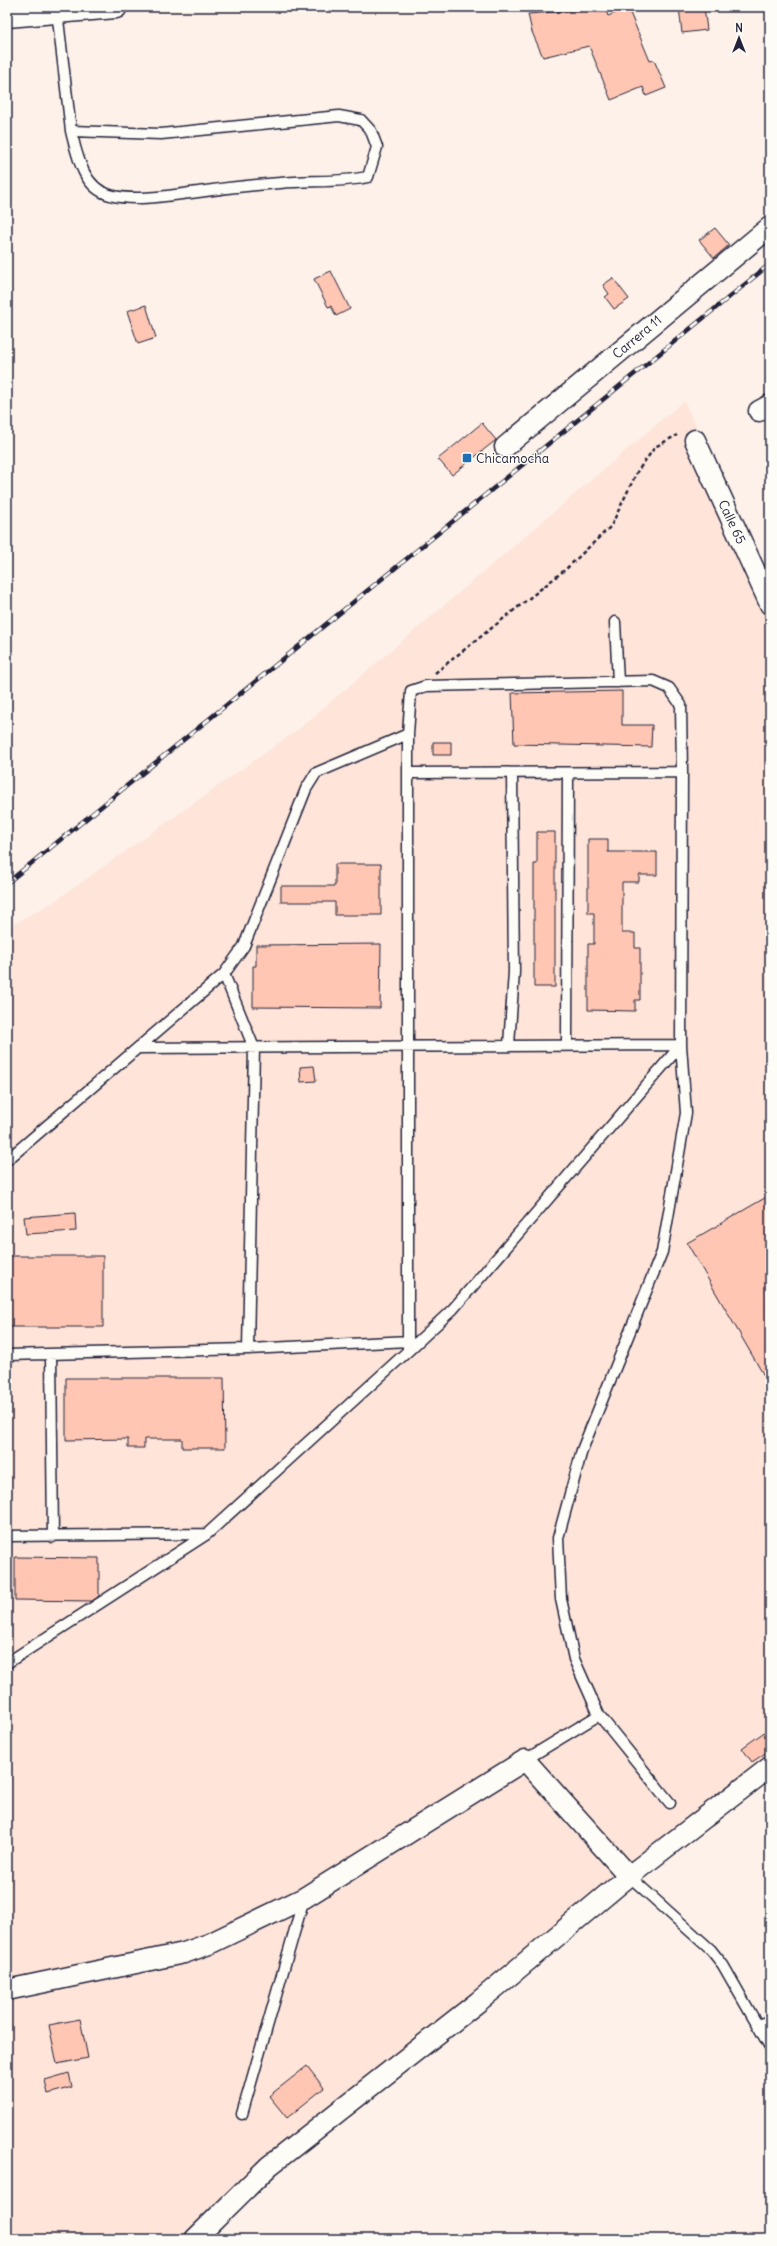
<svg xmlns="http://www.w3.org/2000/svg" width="777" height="2246" font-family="Delius,sans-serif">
<rect width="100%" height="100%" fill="#fdf1e9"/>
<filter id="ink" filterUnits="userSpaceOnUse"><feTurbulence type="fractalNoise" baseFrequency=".025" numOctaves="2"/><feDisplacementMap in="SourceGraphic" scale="8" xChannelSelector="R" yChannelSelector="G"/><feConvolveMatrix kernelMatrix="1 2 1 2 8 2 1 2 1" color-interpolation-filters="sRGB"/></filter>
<g filter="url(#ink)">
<path fill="#fee4d9" d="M684,401L770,584V1773L276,2163L199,2239H7V928L55,901L299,729Z"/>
<path fill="#ffc6b3" stroke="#22223b" d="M679,7H704L707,30L682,33Z
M605,8L608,16L628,8L650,61L654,60L666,88L646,96L643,87L611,100L589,46L543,57L532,32L528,14Z
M715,228L729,245L714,258L699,240Z
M331,271L350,309L336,316L331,306L328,307L314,279Z
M613,278L629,299L614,309L605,297L609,294L603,285Z
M146,305L156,338L138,344L127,311Z
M482,423L496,440L452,475L438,459Z
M622,691V725H652L651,747L514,744L512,693Z
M433,742H451V755H433Z
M537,832H555V987H534V864H537Z
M588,839H608V852H657V875H639V882H622V933H635V948H640V1000H635V1011L588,1010V944H594V913H588Z
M335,864H381V915H335V902H281V886H335Z
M381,944L380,1008L253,1007V966H256V945Z
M314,1066L316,1081L301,1082L300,1067Z
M770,1195V1386L687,1243Z
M75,1213L76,1231L26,1234L24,1217Z
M7,1256H103V1327H7Z
M66,1378H224L225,1448H182V1439H144V1448H128V1439L66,1440Z
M15,1557L99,1558V1596L92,1601L15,1600Z
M770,1728V1750L752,1762L742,1748Z
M80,2019L88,2058L57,2064L49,2025Z
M307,2066L324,2088L287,2118L269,2096Z
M69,2073L72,2087L48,2094L45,2080Z"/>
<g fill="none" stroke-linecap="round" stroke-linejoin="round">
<defs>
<path id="lane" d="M57,11L71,131C77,155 83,188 110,195C135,202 173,195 198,192C225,188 252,185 280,183C309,180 338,183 368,177L377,147L371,131L361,120L339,116L161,134L71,131
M615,622L618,682
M408,773L682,772
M224,974L254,1048L248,1349
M509,1045L514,972L512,774
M567,1045L568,773
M138,1048L681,1045
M7,1160L224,974L244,946L306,789L316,773L408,734
M408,1351V734L411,691L426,686L653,681L669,688L681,705L682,772L681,1045L686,1113L662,1252L582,1450L558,1538L561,1599L574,1659L599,1715L670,1803
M51,1354L53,1537
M7,1355L248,1349L409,1341
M7,1536L207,1534
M7,1663L207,1534L408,1351L453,1309L681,1045
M525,1760L599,1715
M629,1876L711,1950L723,1965L770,2047
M757,2025L770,2021
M242,2114L304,1898"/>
<path id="street" d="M759,411L770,405
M695,440L770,604
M505,447L770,227
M7,1990L184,1953L209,1944L304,1898L525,1760L629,1876
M195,2239L269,2166L478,2002L629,1876L770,1767"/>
<path id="secondary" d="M7,16L116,7"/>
</defs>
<use href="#lane" stroke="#22223b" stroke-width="13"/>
<use href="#street" stroke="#22223b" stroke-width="23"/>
<use href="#secondary" stroke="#22223b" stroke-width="25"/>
<path stroke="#22223b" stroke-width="2.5" stroke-dasharray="4 3" stroke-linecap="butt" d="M435,673L566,569L611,526L637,472L655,447L677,435"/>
<use href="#lane" stroke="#fdfcf7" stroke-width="10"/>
<use href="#street" stroke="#fdfcf7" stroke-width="20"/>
<use href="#secondary" stroke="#fdfcf7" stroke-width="22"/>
<defs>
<path id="rail" d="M7,883L770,264"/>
</defs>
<use href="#rail" stroke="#22223b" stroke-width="4.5"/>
<use href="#rail" stroke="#fdfcf7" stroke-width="3" stroke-dasharray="9" stroke-linecap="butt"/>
</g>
</g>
<rect fill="#1f6fb2" stroke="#fdfcf7" stroke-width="1.5" x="462" y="453" width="10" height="10" rx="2"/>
<g text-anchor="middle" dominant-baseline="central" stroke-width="3" stroke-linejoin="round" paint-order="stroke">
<g font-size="13" fill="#22223b" stroke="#fdfcf7">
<text transform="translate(637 337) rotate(-40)">Carrera 11</text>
<text transform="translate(732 522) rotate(65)">Calle 65</text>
</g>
<g font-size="13" fill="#22223b" stroke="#fdfcf7" text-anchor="start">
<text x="476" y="458">Chicamocha</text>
</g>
</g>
<rect width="777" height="2246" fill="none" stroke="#fdfcf7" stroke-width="24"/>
<rect x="12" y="12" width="753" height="2222" fill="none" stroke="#22223b" stroke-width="1.5" filter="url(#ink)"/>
<g transform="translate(739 38)" stroke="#fdfcf7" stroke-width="3" paint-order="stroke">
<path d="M0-3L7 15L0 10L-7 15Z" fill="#22223b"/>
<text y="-6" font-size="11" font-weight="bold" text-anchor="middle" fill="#22223b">N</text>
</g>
</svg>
